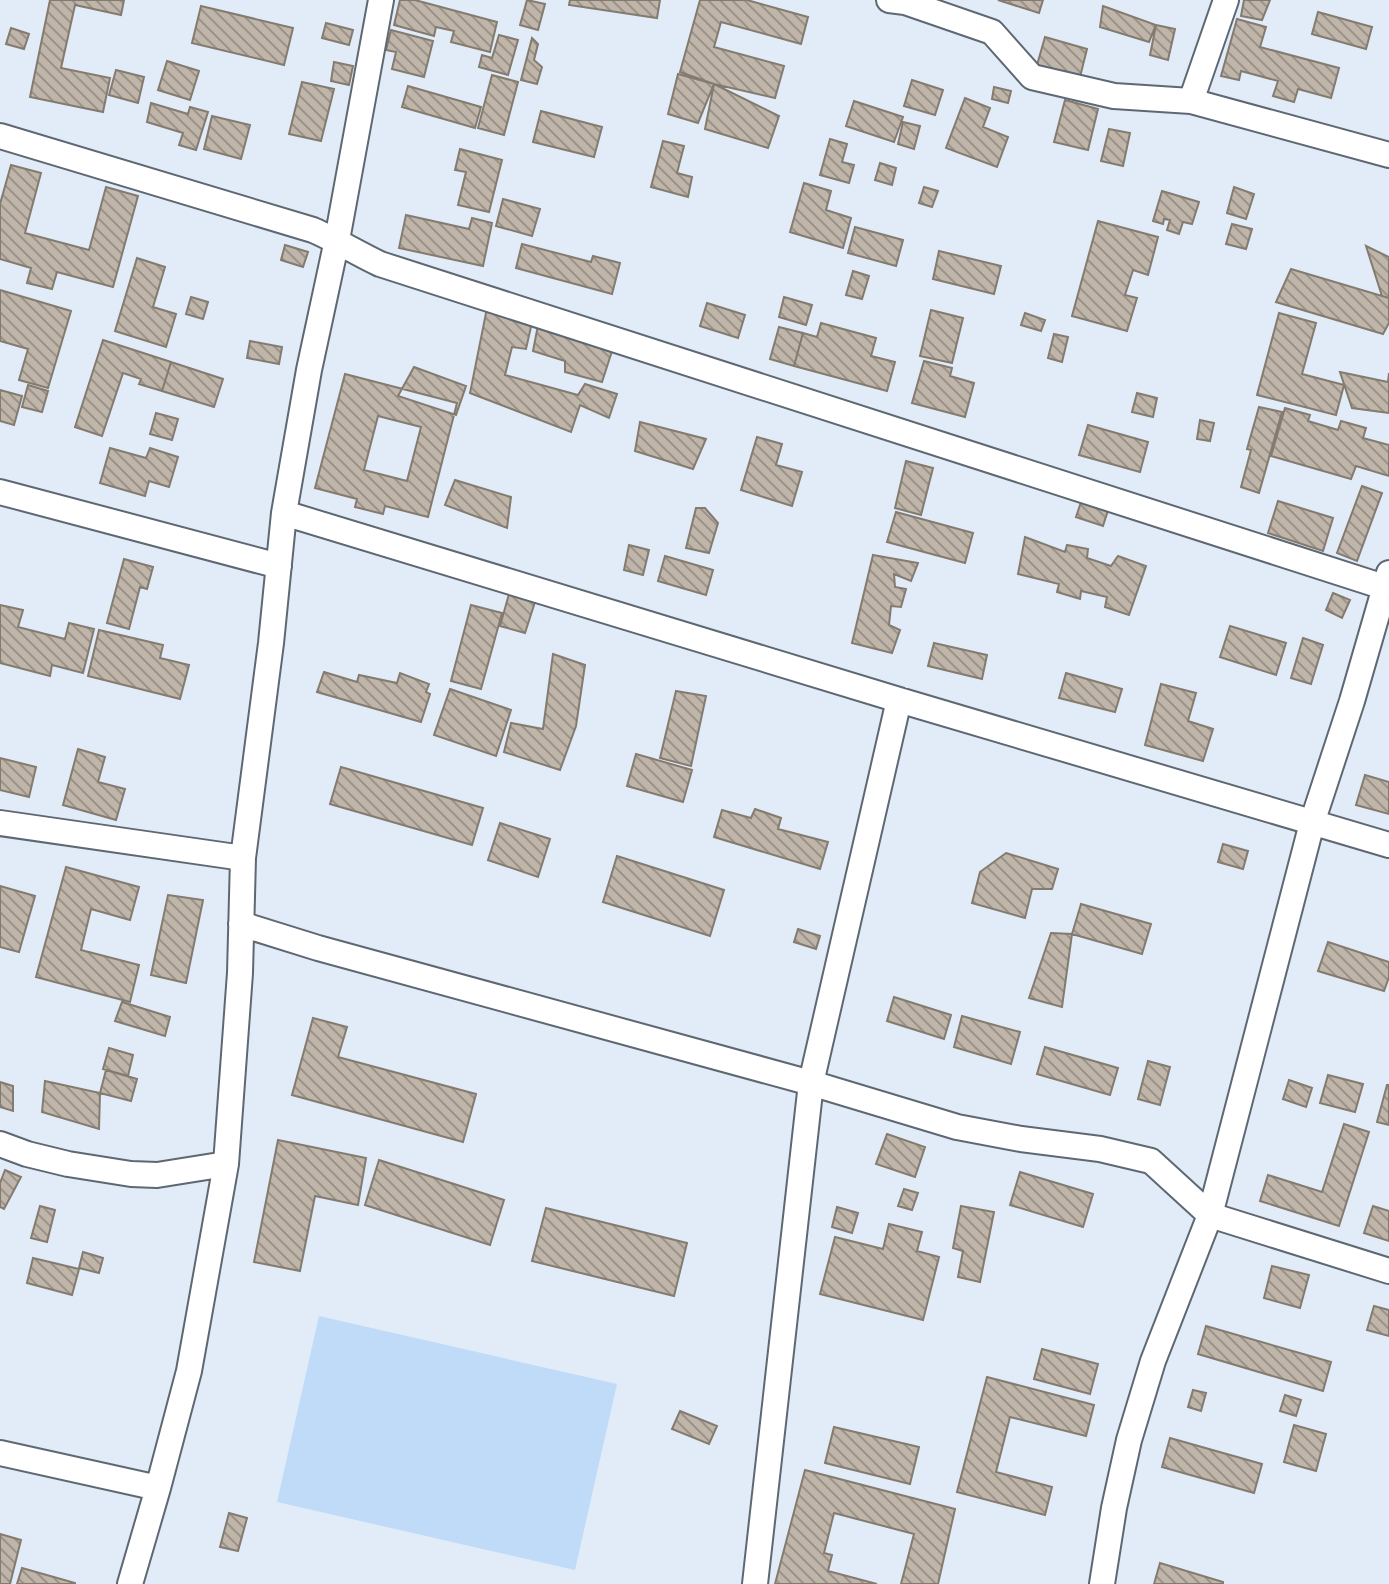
<svg xmlns="http://www.w3.org/2000/svg" width="1389" height="1584" font-family="'Exo 2',sans-serif">
<defs>
<pattern id="building-back-hatch" width="6" height="6" patternUnits="userSpaceOnUse" patternTransform="scale(2)"><rect width="6" height="6" fill="#bfb5a9"/><path d="M-1 5l2 2M0 0l6 6M5-1l2 2" fill="none" stroke="#9b938a"/></pattern>
</defs>
<rect width="100%" height="100%" fill="#e1ecf8"/>
<path fill="#c0dbf8" d="M319,1316L617,1384L575,1570L277,1502Z"/>
<path fill="url(#building-back-hatch)" stroke="#847b70" stroke-width="2" fill-rule="evenodd" d="M50,0H124L121,15L75,5L61,68L110,78L103,112L30,97Z
M400,0H415L497,22L490,52L451,42L454,31L436,27L434,36L394,25Z
M527,0L545,4L538,30L520,25Z
M570,0H660L657,18L569,5Z
M700,0H747L808,17L801,44L721,22L714,47L784,66L775,98L714,84L680,72Z
M998,0H1043L1039,13Z
M1244,0H1270L1262,20L1241,16Z
M201,6L293,28L284,65L192,43Z
M1103,6L1156,25L1149,42L1100,27Z
M1318,12L1372,27L1366,49L1312,34Z
M1237,19L1266,27L1260,47L1339,68L1331,98L1298,89L1294,102L1273,96L1278,81L1241,71L1239,80L1221,76Z
M326,23L353,30L349,45L322,38Z
M1156,25L1175,29L1168,60L1150,55Z
M11,28L29,34L24,49L6,44Z
M391,30L433,41L424,77L392,69L396,52L386,50Z
M499,35L518,40L508,75L479,67L482,55L492,58Z
M1045,37L1087,49L1080,77L1037,65Z
M532,38L538,44L534,60L542,67L537,84L521,80Z
M167,61L199,71L190,100L158,90Z
M334,62L353,66L349,85L331,81Z
M116,70L144,77L138,103L109,95Z
M678,74L714,84L698,123L668,114Z
M492,75L518,82L504,135L478,128Z
M912,80L943,90L935,115L904,106Z
M302,82L334,89L321,141L289,134Z
M714,84L779,116L768,148L705,129Z
M408,86L481,107L475,128L402,107Z
M994,87L1011,91L1008,103L992,99Z
M965,98L990,108L983,127L1008,137L997,167L946,148Z
M1065,100L1098,109L1088,150L1054,142Z
M854,101L903,117L894,142L846,126Z
M151,103L188,114L190,107L208,112L196,150L179,145L183,133L147,122Z
M541,111L602,127L594,157L533,142Z
M212,116L250,125L241,159L204,149Z
M903,122L920,126L914,149L898,144Z
M1109,129L1130,133L1123,166L1101,161Z
M830,139L847,144L842,162L854,165L849,183L820,175Z
M663,141L684,146L677,173L692,177L688,197L651,187Z
M460,149L502,160L489,212L458,205L466,172L455,170Z
M880,163L896,168L892,185L875,180Z
M11,165L41,173L25,233L89,250L106,187L138,196L113,287L57,272L52,289L27,283L31,268L0,259V204Z
M804,183L831,191L826,210L851,218L843,248L790,232Z
M924,187L938,191L932,207L919,203Z
M1234,187L1254,194L1246,219L1227,213Z
M1162,191L1199,202L1192,224L1183,222L1179,234L1167,230L1170,220L1164,219L1163,224L1153,221Z
M503,199L540,209L532,236L496,226Z
M406,215L469,229L472,218L492,223L483,266L399,248Z
M1098,221L1158,237L1148,275L1133,270L1125,295L1137,298L1127,331L1072,316Z
M1232,224L1252,229L1246,249L1226,244Z
M855,227L903,240L896,266L848,253Z
M522,244L591,262L593,256L620,263L612,294L516,268Z
M285,245L308,252L303,267L281,260Z
M1366,246L1389,257V298L1382,296Z
M939,251L1001,266L994,294L933,279Z
M137,258L165,267L153,307L176,314L166,347L115,331Z
M1291,269L1389,298V323L1383,334L1276,302Z
M853,271L869,276L862,299L846,295Z
M0,290L71,311L48,388L19,380L28,349L0,341Z
M191,297L208,302L203,319L186,314Z
M784,297L812,305L806,325L779,317Z
M488,303L533,318L526,349L512,347L505,375L578,395L585,384L617,394L609,418L580,405L571,432L470,393Z
M707,303L745,315L738,338L700,326Z
M931,310L963,318L952,363L920,356Z
M1025,313L1045,320L1041,331L1021,325Z
M1279,313L1316,323L1302,374L1344,385L1336,415L1257,395Z
M539,320L614,345L602,382L565,372V361L533,351Z
M821,323L876,338L871,356L895,362L887,391L794,366L803,333L817,337Z
M779,327L803,333L794,366L770,359Z
M1054,334L1068,337L1062,362L1048,358Z
M103,340L171,362L162,391L139,384L141,379L123,373L102,436L75,427Z
M250,341L282,347L279,364L247,358Z
M924,361L952,368L950,376L974,383L965,417L912,403Z
M171,362L223,379L214,407L162,391Z
M414,367L466,386L456,415L398,396Z
M1340,372L1388,382L1389,373V413L1352,408Z
M345,374L457,403L428,517L385,506L383,514L355,507L357,499L315,488ZM378,416L421,427L407,481L364,470Z
M28,385L48,391L42,412L22,407Z
M0,390L22,396L14,425L0,421Z
M1137,393L1157,398L1153,417L1132,412Z
M1259,407L1282,412L1259,493L1241,487L1251,450L1247,449Z
M1285,408L1310,415L1308,421L1338,430L1341,421L1366,428L1363,438L1389,445V476L1356,466L1351,479L1271,456Z
M156,413L178,419L172,440L150,434Z
M1200,420L1214,423L1210,441L1197,439Z
M640,422L706,439L693,469L635,451Z
M1088,425L1148,442L1140,472L1079,455Z
M757,437L782,444L776,465L802,472L792,506L741,490Z
M110,448L146,458L150,448L178,457L169,487L149,481L145,496L100,483Z
M906,461L933,468L921,515L895,508Z
M455,480L511,497L507,528L445,505Z
M1362,486L1382,493L1357,561L1337,553Z
M1084,493L1111,501L1103,526L1076,517Z
M1278,501L1333,518L1323,551L1268,533Z
M696,508H705L718,523L709,553L686,548Z
M896,512L973,533L965,563L887,542Z
M1025,537L1065,552L1067,545L1088,549L1087,558L1111,566L1118,556L1146,566L1129,615L1105,607L1107,597L1081,591L1080,599L1057,592L1059,584L1018,574Z
M629,545L649,550L643,575L624,570Z
M873,555L918,563L911,581L894,574L895,587L906,589L901,607L891,606L889,625L900,630L892,653L852,643Z
M665,556L713,570L706,595L658,581Z
M124,559L153,567L147,589L140,587L129,629L107,623Z
M1333,593L1350,600L1342,618L1326,610Z
M509,594L535,602L525,633L500,626Z
M0,605L23,610L18,627L65,639L69,623L94,629L83,673L52,665L50,676L0,663Z
M471,605L502,613L481,689L451,681Z
M1230,626L1286,643L1276,675L1220,657Z
M99,630L163,645L160,658L189,665L180,699L88,676Z
M1303,638L1323,645L1311,684L1291,678Z
M934,643L987,655L982,679L928,666Z
M553,654L585,665L576,726L560,770L504,752L511,723L543,729Z
M324,672L357,682L359,675L397,683L400,673L429,684L426,692L430,694L421,722L317,692Z
M1066,673L1122,689L1115,712L1059,698Z
M1161,684L1196,693L1188,721L1213,729L1203,761L1145,745Z
M450,689L511,710L496,756L434,735Z
M676,691L706,696L691,766L660,758Z
M78,749L105,757L98,782L125,789L116,820L63,805Z
M636,754L692,770L683,802L627,786Z
M0,758L36,767L29,797L0,790Z
M341,767L483,808L472,845L330,804Z
M1365,775L1389,782V814L1356,805Z
M755,809L781,818L778,829L828,842L820,869L714,837L722,810L751,818Z
M500,823L550,839L538,877L488,860Z
M1223,844L1248,851L1243,869L1218,862Z
M1006,853L1058,869L1052,889H1032L1025,918L972,903L980,872Z
M617,856L724,890L710,936L603,902Z
M66,867L139,887L130,920L91,909L81,950L139,965L130,1002L36,977Z
M0,886L35,896L19,952L0,947Z
M168,895L203,900L186,983L151,975Z
M1081,904L1151,924L1142,954L1072,934Z
M798,929L820,936L816,949L794,942Z
M1051,933L1072,934L1062,1007L1029,998Z
M1328,942L1389,962V977L1384,991L1318,971Z
M894,997L951,1015L944,1039L887,1021Z
M122,1002L170,1017L165,1036L115,1021Z
M962,1016L1020,1032L1011,1064L954,1047Z
M313,1018L347,1027L338,1057L476,1094L463,1142L292,1095Z
M1045,1047L1118,1068L1110,1095L1037,1074Z
M109,1048L133,1055L128,1076L103,1069Z
M1148,1061L1170,1067L1160,1105L1138,1099Z
M106,1070L137,1079L131,1101L100,1093Z
M1328,1075L1363,1084L1355,1112L1320,1103Z
M1289,1080L1312,1088L1306,1107L1283,1099Z
M45,1081L100,1093L99,1129L42,1112Z
M0,1082L13,1086V1111L0,1107Z
M1387,1085H1389V1125L1377,1122Z
M1344,1124L1369,1132L1339,1226L1260,1201L1268,1175L1322,1192Z
M887,1134L925,1147L915,1177L876,1164Z
M278,1140L366,1158L358,1205L315,1196L300,1271L254,1262Z
M379,1160L504,1200L490,1245L365,1205Z
M5,1170L21,1177L4,1209L0,1207V1183Z
M1020,1172L1093,1194L1083,1227L1010,1205Z
M904,1189L918,1193L912,1210L898,1206Z
M40,1206L55,1210L47,1242L31,1238Z
M961,1206L994,1212L980,1282L958,1277L963,1251L953,1248Z
M1373,1206L1389,1211V1241L1364,1233Z
M837,1207L858,1213L852,1233L832,1227Z
M546,1208L687,1243L674,1296L532,1261Z
M889,1224L922,1232L917,1251L939,1257L923,1320L820,1294L835,1237L883,1249Z
M83,1252L103,1258L99,1273L79,1268Z
M33,1258L79,1269L72,1295L27,1283Z
M1272,1266L1309,1275L1300,1308L1264,1298Z
M1374,1306L1389,1310V1336L1367,1330Z
M1206,1326L1331,1362L1323,1391L1198,1354Z
M1042,1349L1098,1364L1090,1394L1034,1379Z
M987,1377L1094,1405L1086,1436L1010,1417L996,1472L1052,1487L1045,1515L957,1492Z
M1193,1390L1206,1393L1201,1411L1188,1407Z
M1285,1395L1301,1400L1296,1416L1280,1411Z
M680,1411L717,1426L709,1444L672,1429Z
M1294,1425L1326,1434L1316,1471L1284,1462Z
M834,1427L919,1447L910,1484L825,1463Z
M1170,1438L1262,1464L1254,1493L1162,1467Z
M805,1470L955,1509L938,1584H901L914,1534L834,1513L824,1553L832,1555L828,1571L877,1584H775Z
M229,1513L247,1518L238,1551L220,1547Z
M0,1534L21,1540L10,1584H0Z
M1160,1563L1223,1582V1584H1154Z
M22,1568L75,1583V1584H17Z"/>
<g fill="none" stroke-linecap="round" stroke-linejoin="round">
<defs>
<path id="street" d="M889,0L905,2L992,32L1032,77L1114,96L1191,101L1389,155
M1191,101L1226,0
M0,136L313,230C336,240 357,253 380,264L1384,587
M0,492L279,566
M284,513L899,700L1389,845
M0,823L243,858
M241,924L318,948L811,1083L957,1127L1021,1139L1100,1149L1151,1161L1210,1215L1389,1271
M0,1144L27,1154L68,1164L131,1174L157,1175L226,1164
M0,1453L158,1488
M130,1584L158,1488L189,1371L226,1164L240,973L243,858L271,643L284,513L309,370L337,240L381,0
M755,1584L811,1083L899,700
M1102,1584L1114,1508L1129,1440L1153,1361L1210,1215L1312,823L1352,701L1389,573"/>
</defs>
<use href="#street" stroke="#5e6872" stroke-width="28"/>
<use href="#street" stroke="#fff" stroke-width="24"/>
</g>
</svg>
